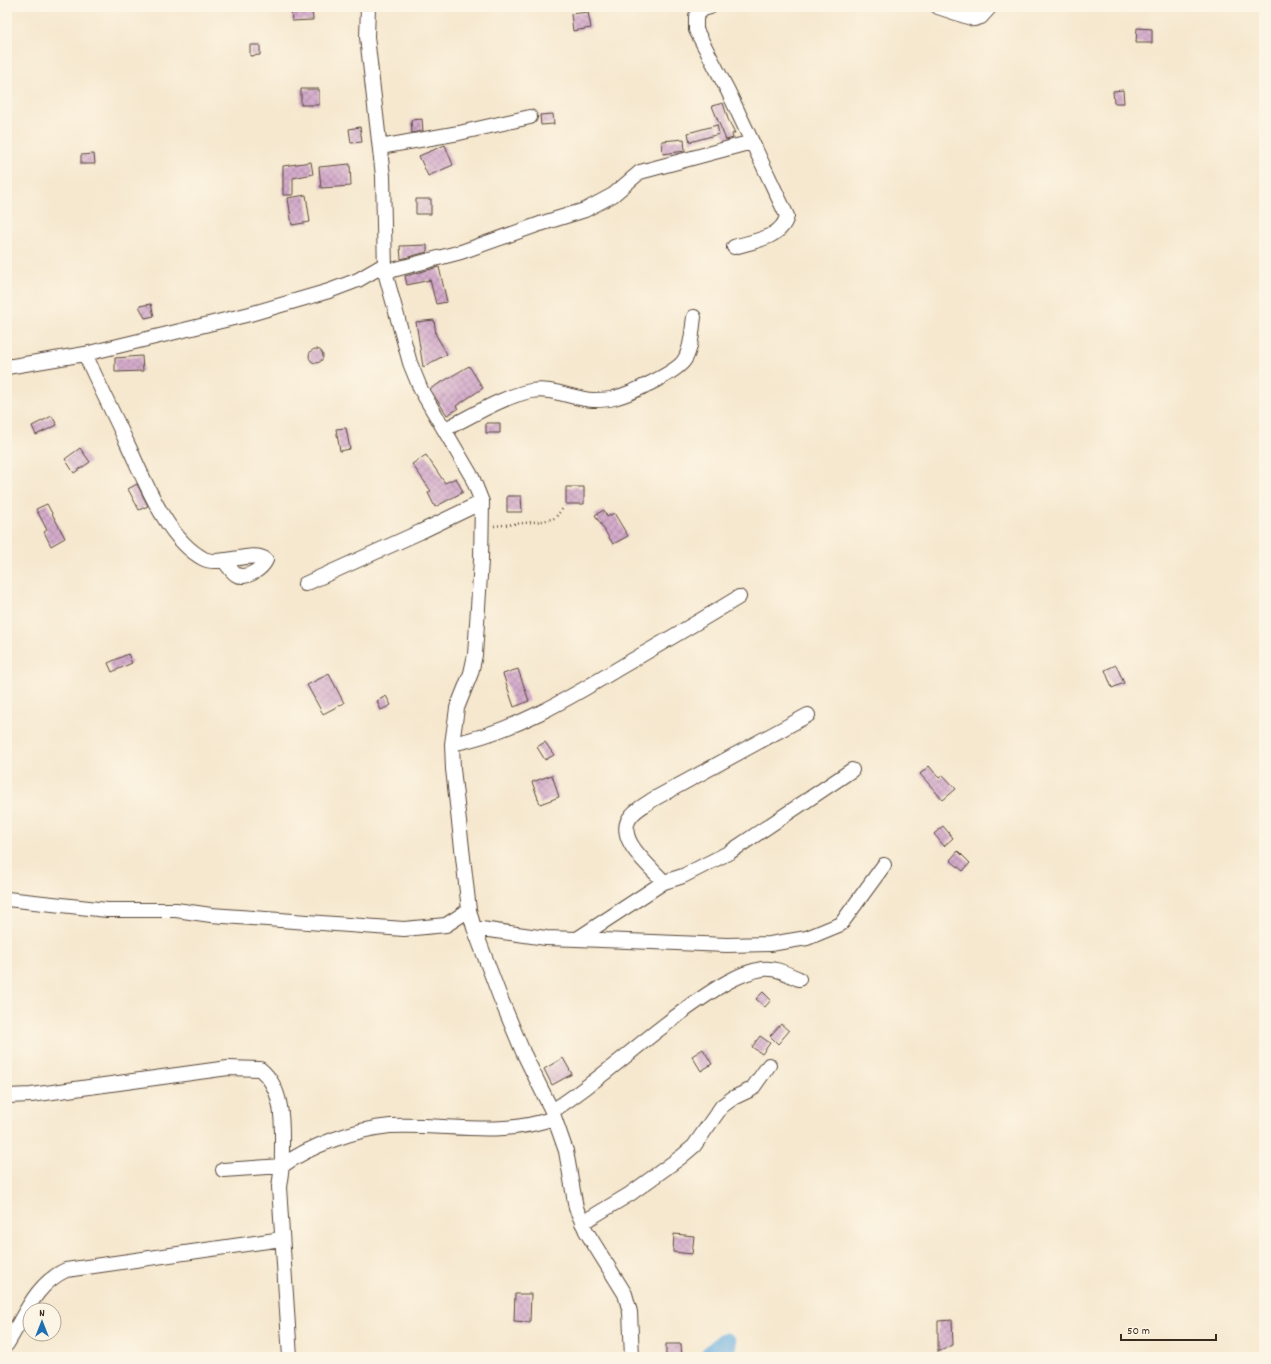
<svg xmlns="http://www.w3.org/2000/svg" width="1271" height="1364" font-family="Dekko,sans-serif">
<defs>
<pattern id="building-cross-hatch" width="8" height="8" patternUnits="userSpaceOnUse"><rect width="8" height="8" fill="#d4accc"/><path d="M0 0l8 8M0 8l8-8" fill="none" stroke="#ad8ca5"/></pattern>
</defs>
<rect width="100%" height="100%" fill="#fcf5e5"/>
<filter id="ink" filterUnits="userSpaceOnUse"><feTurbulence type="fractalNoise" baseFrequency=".025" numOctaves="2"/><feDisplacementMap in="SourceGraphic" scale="8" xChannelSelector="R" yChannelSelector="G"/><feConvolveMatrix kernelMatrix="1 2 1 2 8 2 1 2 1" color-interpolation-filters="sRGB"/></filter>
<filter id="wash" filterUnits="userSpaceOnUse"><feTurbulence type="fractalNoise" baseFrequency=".012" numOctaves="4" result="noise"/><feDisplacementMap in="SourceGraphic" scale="16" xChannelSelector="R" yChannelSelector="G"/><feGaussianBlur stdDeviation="0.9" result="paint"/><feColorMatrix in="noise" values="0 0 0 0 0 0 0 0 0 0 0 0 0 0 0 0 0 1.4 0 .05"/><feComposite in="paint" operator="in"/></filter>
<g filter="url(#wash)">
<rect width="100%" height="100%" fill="#f6e8cf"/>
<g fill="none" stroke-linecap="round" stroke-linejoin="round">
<path stroke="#6bafe0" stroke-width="23" d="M711,1357L725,1344"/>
</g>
<g id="blocks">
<path fill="url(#building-cross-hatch)" d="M291,7H312L313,20L292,21Z
M588,12L591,28L573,31L571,14Z
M1137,28L1152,29V43H1136Z
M250,45H260V55L250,56Z
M301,89H319V105H301Z
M1123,90L1124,103H1114L1113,91Z
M723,103L728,119L735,133L732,134L733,138L726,140L712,106Z
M553,114L554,124L541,125L540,115Z
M422,119L423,131L412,133L411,120Z
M717,125L719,134L690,142L688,133Z
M360,127L362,142L351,143L349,129Z
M684,139L685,151L663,154L662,141Z
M445,145L453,165L428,176L419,156Z
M94,154L95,164H81V155Z
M311,162L313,174L293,178V195H283V166Z
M350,164L351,186L321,188L319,167Z
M306,195L310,222L292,225L288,198Z
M416,199H431V214H416Z
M427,245V252L401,259L400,246Z
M439,267L447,302L436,304L430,280L407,285L405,276Z
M151,304L154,316L145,318L139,306Z
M434,320L436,335L447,354L423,367L416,322Z
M309 356a7 7 0 1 1 14 0a7 7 0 1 1-14 0Z
M142,356L143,371L115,372V358Z
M469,366L483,388L456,406L458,409L447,415L430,389Z
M52,416L57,425L36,435L32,426Z
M486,423H500V433H486Z
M346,428L350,449L340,451L336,429Z
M80,448L90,462L74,473L65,459Z
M426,455L445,483L456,478L463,492L435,507L428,493L431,491L412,464Z
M137,484L148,506L139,510L128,489Z
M566,487H584V504H566Z
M507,496H521L522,512H507Z
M47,504L65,538L51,546L44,532L47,530L36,509Z
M604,510L607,517L614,513L628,536L613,544L595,515Z
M128,654L132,663L112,672L108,663Z
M1116,665L1124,683L1112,688L1105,670Z
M518,669L529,701L514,707L503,674Z
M329,674L344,703L323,714L307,685Z
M386,696L391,705L381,710L377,701Z
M545,742L554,755L545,760L537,747Z
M929,766L939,778L943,775L956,789L943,800L920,774Z
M552,775L559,797L540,804L532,782Z
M943,826L953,838L944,846L934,834Z
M958,851L970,863L963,871L950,860Z
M763,992L771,1000L765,1007L756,999Z
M781,1024L789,1031L778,1044L770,1036Z
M760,1036L770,1043L762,1054L752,1047Z
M703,1049L712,1064L701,1071L692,1056Z
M563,1058L572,1074L552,1085L544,1069Z
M674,1234L694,1236L692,1254L673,1252Z
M515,1294H531L530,1322L514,1321Z
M952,1320L953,1345L938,1352V1321Z
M666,1344H681L682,1357H666Z"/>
</g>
</g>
<g filter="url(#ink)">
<use href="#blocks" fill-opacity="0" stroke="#574639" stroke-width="1"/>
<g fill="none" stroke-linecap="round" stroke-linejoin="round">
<defs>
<path id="minor" d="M368,7L367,37L383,176L385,272L410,363L421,390L472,477L482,502L481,560L475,655L471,673L457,708L452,744L453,769L469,910L474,928L500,997L523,1052L552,1111L566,1151L576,1208L586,1231L625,1294L630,1312L632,1357
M710,7L703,9L696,16V30L728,91L787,216C782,238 753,241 734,247
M938,7L974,19L981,17L990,7
M380,147L459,133L530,117
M385,272L461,252L540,224L585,210L613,195L640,172L752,142
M85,354C99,385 114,415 128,445C145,481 167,540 204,559C220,567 254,549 266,560C262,569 247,579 237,575C232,573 228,565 224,561
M7,367L85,354L250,314L329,291L358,280L384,265
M445,429C470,417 504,396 531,391C551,387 573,399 593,400C600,400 608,400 614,398C630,394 678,372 685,359C692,347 692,330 694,317
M305,584L420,532L482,502
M452,744C513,732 568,699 621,667C660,644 700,621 739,597
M664,882C650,866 612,837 632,815C637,809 645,805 652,800L808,715
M7,899L107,910H176L211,915L404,929L446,925L469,910
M474,928L546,938L577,939L664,882L683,876L730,852L852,770
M577,939L727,945L770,944L807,938L841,924L884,865
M7,1096L31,1095L228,1068L260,1069C288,1092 281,1135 282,1166L223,1170
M552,1111C604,1078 648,1034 699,1000C718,987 739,973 762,969C775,967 787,974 799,979
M582,1223L630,1194L681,1157L694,1146L722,1106L733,1098L752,1089L769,1065
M7,1344C24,1317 35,1284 66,1270L282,1239
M290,1357L279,1187L282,1166C309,1146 356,1129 390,1126C447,1123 498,1138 554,1118"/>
</defs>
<use href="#minor" stroke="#574639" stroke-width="16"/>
<path stroke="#574639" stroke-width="2.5" stroke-dasharray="1 3" stroke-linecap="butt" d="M494,526L543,521L555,518L564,507"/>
<use href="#minor" stroke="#fff" stroke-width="14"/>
</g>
</g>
<rect width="1271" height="1364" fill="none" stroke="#fcf5e5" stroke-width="24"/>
<g transform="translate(42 1322)"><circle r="19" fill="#fcf5e5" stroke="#afa495"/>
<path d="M0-3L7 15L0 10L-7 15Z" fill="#1f6fb2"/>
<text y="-6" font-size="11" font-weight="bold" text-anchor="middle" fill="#3b2a1e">N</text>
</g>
<path d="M1121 1334v6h95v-6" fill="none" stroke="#3b2a1e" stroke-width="2"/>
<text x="1127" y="1334" font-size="12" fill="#3b2a1e" stroke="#fcf5e5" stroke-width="3" paint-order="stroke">50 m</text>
</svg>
